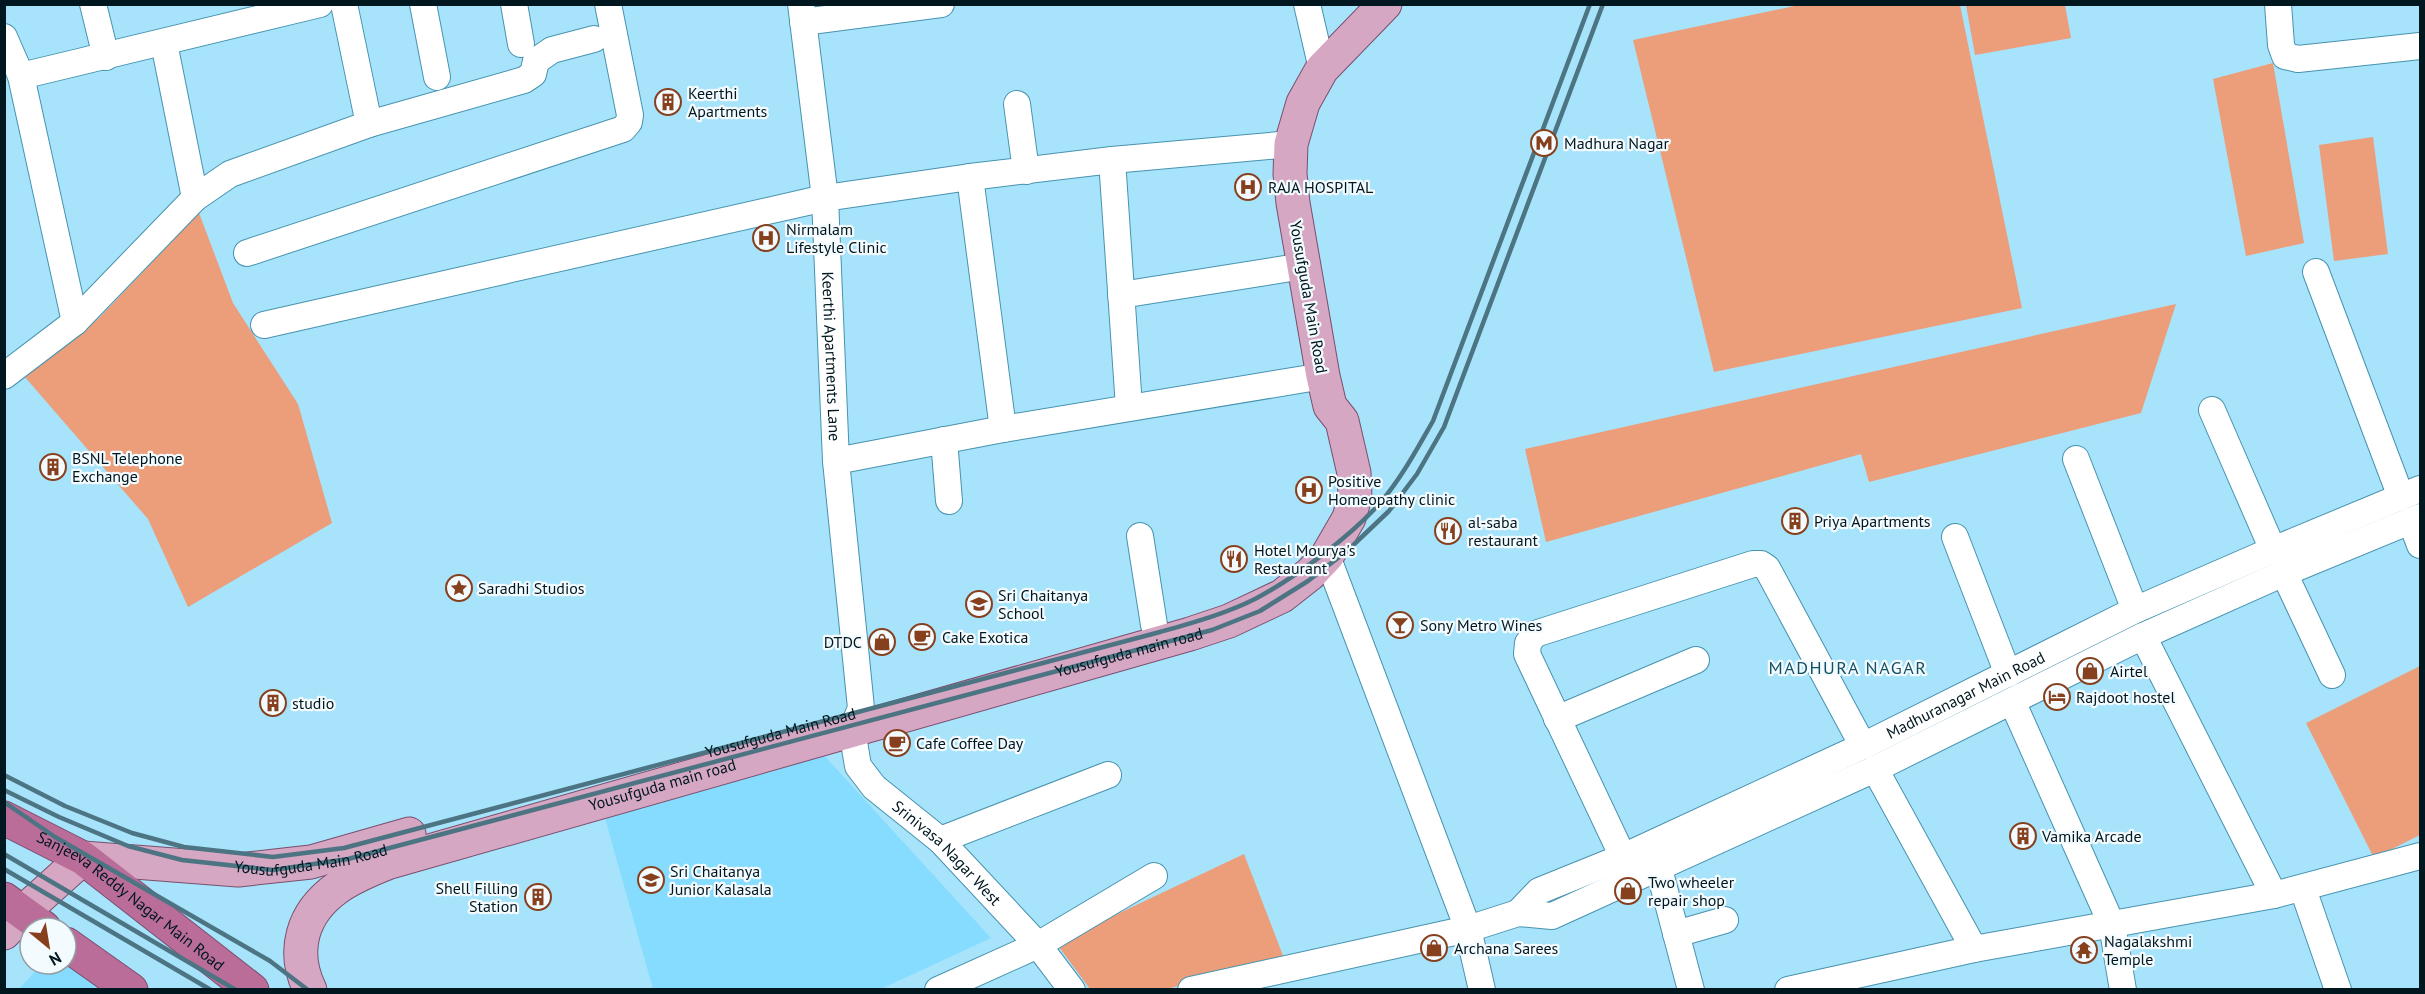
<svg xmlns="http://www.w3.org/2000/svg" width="2425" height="994" font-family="'PT Sans',sans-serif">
<rect width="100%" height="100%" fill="#a7e3fb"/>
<path fill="#85dcfe" d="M820,751L991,938L881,989H653L603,811Z
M42,964H66L121,990H18Z"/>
<path fill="#ec9d79" d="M1804,4L1960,5L2022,308L1714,372L1633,40Z
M1966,5H2065L2071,38L1975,55Z
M2273,63L2304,243L2246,256L2213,79Z
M2373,137L2388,254L2334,261L2319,145Z
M199,213L233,303L298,404L332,523L188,607L148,519L24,376L99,318Z
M2176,304L2141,413L1869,482L1861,454L1546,542L1525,449Z
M2420,666V835L2374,858L2306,723Z
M1244,854L1285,961L1166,989H1090L1056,943Z"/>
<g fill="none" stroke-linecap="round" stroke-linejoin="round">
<defs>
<g id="minor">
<path d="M93,4L106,57"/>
<path d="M344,4L369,124"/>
<path d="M423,4L437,77"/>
<path d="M514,4L521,44"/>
<path id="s1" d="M801,4L825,198L836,461L861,708L852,730L858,766L874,787L940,840L1038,945L1072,990"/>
<path d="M1307,4L1322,69"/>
<path d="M2278,4L2281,45L2285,56L2298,59L2420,46"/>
<path d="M803,22L941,4"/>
<path d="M4,37L21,76"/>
<path d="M164,43L195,198"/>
<path d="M1017,104L1026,171"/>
<path d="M1112,160L1129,407"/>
<path d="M970,177L1003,429"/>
<path d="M247,253L623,129L629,122L630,115L608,4"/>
<path d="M2316,272L2401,497"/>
<path d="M1121,295L1304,266"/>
<path d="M75,322L21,76L320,4"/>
<path d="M264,325L825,198L970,177L1112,160L1291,144"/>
<path d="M4,376L75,322L195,198L230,174L369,124L524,80L533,74L536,61L552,50L594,39"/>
<path d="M2212,410L2273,550"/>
<path d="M944,440L949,501"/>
<path d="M2076,459L2135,610"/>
<path d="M836,461L1003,429L1323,376"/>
<path d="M2411,521L2420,545"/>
<path d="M1140,536L1154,625"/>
<path d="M1955,537L2008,674"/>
<path d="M1327,556L1468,929L1482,990"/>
<path d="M2284,573L2332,675"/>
<path d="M2143,636L2274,895"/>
<path d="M2012,701L2112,925L2123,990"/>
<path d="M1557,719L1696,660"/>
<path d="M1875,769L1974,949"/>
<path d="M940,840L1108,775"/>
<path d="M1623,857L1527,654L1528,643L1535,634L1753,564H1761L1767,568L1863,746"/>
<path d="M1659,869L1691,990"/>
<path d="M2303,889L2338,990"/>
<path id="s2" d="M1518,913L1539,891L1623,857L1863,746L2135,610L2273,550L2420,489"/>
<path d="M1676,934L1725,920"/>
<path d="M938,990L1038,945L1154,876"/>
<path d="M1191,990L1468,929L1518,913L1552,916L1875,769L2143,636L2284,573L2420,517"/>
<path d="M1788,990L1974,949L2274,895L2420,856"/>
</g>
<g id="major">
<path d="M4,933L22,913L83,858L238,870L311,862L409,834"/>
<path id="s3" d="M310,990C291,951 302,913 337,888C352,877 370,870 387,863L1190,634L1229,621L1282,596L1310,574L1327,556L1349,518L1355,497L1354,473L1342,421L1330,406L1323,376L1293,203L1290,174L1291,144L1303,103L1322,69L1385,4"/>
</g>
<g id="highway">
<path id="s4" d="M4,818L83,858L252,990"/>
<path d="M4,899L44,928"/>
<path d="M66,944L131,990"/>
</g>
</defs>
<use href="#minor" stroke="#4793af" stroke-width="28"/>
<use href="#major" stroke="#794f6e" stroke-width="35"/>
<use href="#highway" stroke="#794f6e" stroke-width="35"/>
<use href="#minor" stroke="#fff" stroke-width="26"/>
<use href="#major" stroke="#d6a7c2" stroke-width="33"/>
<use href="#highway" stroke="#ba6d99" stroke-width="33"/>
<g stroke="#4c7483" stroke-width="4.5">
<path id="s5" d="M4,775L65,806L132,833L184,847L273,857L344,848L1160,632C1192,623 1225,614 1255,599C1295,578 1351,536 1381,502C1402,477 1417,449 1433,421L1590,4"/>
<path id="s6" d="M4,790L59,817L128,846L182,860L273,870L348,859L1212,630L1260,611L1308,581L1347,551L1389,511L1417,474L1444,427L1603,4"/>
<path d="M4,802L55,837L270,961L308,990"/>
<path d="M4,854L236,990"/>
<path d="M4,869L211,990"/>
</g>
</g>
<defs>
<symbol id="building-ring" viewBox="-11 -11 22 22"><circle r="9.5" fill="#f4fbfe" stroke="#87401d" stroke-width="1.5"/><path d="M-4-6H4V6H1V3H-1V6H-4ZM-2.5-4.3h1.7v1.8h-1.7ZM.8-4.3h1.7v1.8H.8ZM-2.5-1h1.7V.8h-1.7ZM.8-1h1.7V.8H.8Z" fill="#87401d"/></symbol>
<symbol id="metro-ring" viewBox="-11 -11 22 22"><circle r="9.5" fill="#f4fbfe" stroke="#87401d" stroke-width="1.5"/><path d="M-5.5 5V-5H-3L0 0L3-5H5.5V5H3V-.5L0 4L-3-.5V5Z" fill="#87401d"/></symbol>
<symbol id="hospital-ring" viewBox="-11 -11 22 22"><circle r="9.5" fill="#f4fbfe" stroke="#87401d" stroke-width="1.5"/><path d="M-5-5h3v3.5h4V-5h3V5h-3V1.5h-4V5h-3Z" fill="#87401d"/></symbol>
<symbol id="restaurant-ring" viewBox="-11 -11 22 22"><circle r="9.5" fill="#f4fbfe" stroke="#87401d" stroke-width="1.5"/><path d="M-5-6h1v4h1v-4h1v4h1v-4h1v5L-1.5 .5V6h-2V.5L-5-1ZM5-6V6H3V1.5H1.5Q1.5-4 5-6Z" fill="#87401d"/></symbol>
<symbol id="sight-ring" viewBox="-11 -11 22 22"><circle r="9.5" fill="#f4fbfe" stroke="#87401d" stroke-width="1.5"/><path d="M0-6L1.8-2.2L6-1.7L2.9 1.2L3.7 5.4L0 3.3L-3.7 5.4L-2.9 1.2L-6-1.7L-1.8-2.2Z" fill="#87401d"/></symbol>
<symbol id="university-ring" viewBox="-11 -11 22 22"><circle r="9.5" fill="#f4fbfe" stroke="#87401d" stroke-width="1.5"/><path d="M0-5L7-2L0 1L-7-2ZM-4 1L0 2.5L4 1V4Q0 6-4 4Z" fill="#87401d"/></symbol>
<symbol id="bar-ring" viewBox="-11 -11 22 22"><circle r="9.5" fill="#f4fbfe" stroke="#87401d" stroke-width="1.5"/><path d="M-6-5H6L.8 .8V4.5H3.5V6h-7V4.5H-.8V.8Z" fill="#87401d"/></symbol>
<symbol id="cafe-ring" viewBox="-11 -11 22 22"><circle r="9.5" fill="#f4fbfe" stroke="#87401d" stroke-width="1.5"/><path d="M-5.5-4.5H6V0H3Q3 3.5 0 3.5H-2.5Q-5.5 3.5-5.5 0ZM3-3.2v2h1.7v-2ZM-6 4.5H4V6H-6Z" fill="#87401d"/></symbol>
<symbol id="shop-ring" viewBox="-11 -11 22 22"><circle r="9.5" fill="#f4fbfe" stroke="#87401d" stroke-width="1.5"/><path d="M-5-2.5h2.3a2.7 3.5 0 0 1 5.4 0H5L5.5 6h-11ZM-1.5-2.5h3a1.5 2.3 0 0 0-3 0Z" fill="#87401d"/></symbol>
<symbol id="hotel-ring" viewBox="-11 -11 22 22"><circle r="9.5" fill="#f4fbfe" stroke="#87401d" stroke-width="1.5"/><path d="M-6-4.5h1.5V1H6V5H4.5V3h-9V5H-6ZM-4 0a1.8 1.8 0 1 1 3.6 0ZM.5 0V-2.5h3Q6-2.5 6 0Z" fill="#87401d"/></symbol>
<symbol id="temple-ring" viewBox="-11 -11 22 22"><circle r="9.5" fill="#f4fbfe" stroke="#87401d" stroke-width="1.5"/><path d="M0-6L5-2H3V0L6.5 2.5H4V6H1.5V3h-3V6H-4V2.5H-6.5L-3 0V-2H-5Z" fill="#87401d"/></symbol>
</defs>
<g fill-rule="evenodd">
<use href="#building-ring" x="653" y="87" width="30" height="30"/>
<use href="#metro-ring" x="1529" y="128" width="30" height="30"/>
<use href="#hospital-ring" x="1233" y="172" width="30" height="30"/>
<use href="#hospital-ring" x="751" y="223" width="30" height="30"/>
<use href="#building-ring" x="38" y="452" width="30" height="30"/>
<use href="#hospital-ring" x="1294" y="475" width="30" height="30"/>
<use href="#building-ring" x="1780" y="506" width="30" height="30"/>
<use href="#restaurant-ring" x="1433" y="516" width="30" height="30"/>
<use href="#restaurant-ring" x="1219" y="544" width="30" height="30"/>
<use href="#sight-ring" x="444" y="573" width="30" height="30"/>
<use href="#university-ring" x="964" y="589" width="30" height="30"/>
<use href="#bar-ring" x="1385" y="610" width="30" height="30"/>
<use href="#cafe-ring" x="907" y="622" width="30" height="30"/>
<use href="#shop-ring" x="867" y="627" width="30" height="30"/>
<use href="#shop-ring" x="2075" y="656" width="30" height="30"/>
<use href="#hotel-ring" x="2042" y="682" width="30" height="30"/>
<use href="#building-ring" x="258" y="688" width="30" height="30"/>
<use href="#cafe-ring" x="882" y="728" width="30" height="30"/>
<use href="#building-ring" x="2008" y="821" width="30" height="30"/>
<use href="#university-ring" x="636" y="865" width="30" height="30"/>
<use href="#shop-ring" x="1613" y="876" width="30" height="30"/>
<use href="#building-ring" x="523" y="882" width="30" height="30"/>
<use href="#shop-ring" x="1419" y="933" width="30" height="30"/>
<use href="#temple-ring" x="2069" y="935" width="30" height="30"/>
</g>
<g text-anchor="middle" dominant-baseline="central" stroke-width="4.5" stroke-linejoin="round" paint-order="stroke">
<g font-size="16" fill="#01171f" stroke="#f4fbfe" text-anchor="start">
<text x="688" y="93">Keerthi<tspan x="688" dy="18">Apartments</tspan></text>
<text x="1564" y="143">Madhura Nagar</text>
<text x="1268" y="187">RAJA HOSPITAL</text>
<text x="786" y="229">Nirmalam<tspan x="786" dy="18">Lifestyle Clinic</tspan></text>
<text x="72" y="458">BSNL Telephone<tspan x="72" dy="18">Exchange</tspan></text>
<text x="1328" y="481">Positive<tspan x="1328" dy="18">Homeopathy clinic</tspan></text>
<text x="1814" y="521">Priya Apartments</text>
<text x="1468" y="522">al-saba<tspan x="1468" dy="18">restaurant</tspan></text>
<text x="1254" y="550">Hotel Mourya's<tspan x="1254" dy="18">Restaurant</tspan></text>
<text x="478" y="588">Saradhi Studios</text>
<text x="998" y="595">Sri Chaitanya<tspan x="998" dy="18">School</tspan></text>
<text x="1420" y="625">Sony Metro Wines</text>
<text x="942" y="637">Cake Exotica</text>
<text x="862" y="642" text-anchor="end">DTDC</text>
<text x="2110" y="671">Airtel</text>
<text x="2076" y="697">Rajdoot hostel</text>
<text x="292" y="703">studio</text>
<text x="916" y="743">Cafe Coffee Day</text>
<text x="2042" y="836">Vamika Arcade</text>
<text x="670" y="871">Sri Chaitanya<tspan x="670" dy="18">Junior Kalasala</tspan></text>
<text x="1648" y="882">Two wheeler<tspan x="1648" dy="18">repair shop</tspan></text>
<text x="518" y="888" text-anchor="end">Shell Filling<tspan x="518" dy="18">Station</tspan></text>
<text x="2104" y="941">Nagalakshmi<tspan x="2104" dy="18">Temple</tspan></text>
<text x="1454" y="948">Archana Sarees</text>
</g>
<g font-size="16" fill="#01171f" stroke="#f4fbfe">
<text transform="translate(1309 297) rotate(80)">Yousufguda Main Road</text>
<text stroke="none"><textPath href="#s1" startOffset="354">Keerthi Apartments Lane</textPath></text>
<text stroke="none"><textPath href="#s6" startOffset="1167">Yousufguda main road</textPath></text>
<text stroke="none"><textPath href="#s2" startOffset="500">Madhuranagar Main Road</textPath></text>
<text stroke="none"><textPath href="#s5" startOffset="807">Yousufguda Main Road</textPath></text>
<text stroke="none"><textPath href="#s3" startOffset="458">Yousufguda main road</textPath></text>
<text stroke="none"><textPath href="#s6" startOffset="322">Yousufguda Main Road</textPath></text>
<text stroke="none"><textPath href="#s1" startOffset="892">Srinivasa Nagar West</textPath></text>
<text stroke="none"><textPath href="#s4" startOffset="152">Sanjeeva Reddy Nagar Main Road</textPath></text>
</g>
<g font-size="18" letter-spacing="1.5" fill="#125165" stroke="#f4fbfe">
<text x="1848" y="667">MADHURA NAGAR</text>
</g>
</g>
<rect width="2425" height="994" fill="none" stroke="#01171f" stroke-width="12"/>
<g transform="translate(48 946) rotate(150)"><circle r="28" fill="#f4fbfe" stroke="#93a0a5" stroke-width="1.5"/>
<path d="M0-4.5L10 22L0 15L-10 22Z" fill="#87401d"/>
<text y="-9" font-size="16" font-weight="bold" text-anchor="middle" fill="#01171f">N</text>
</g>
</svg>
